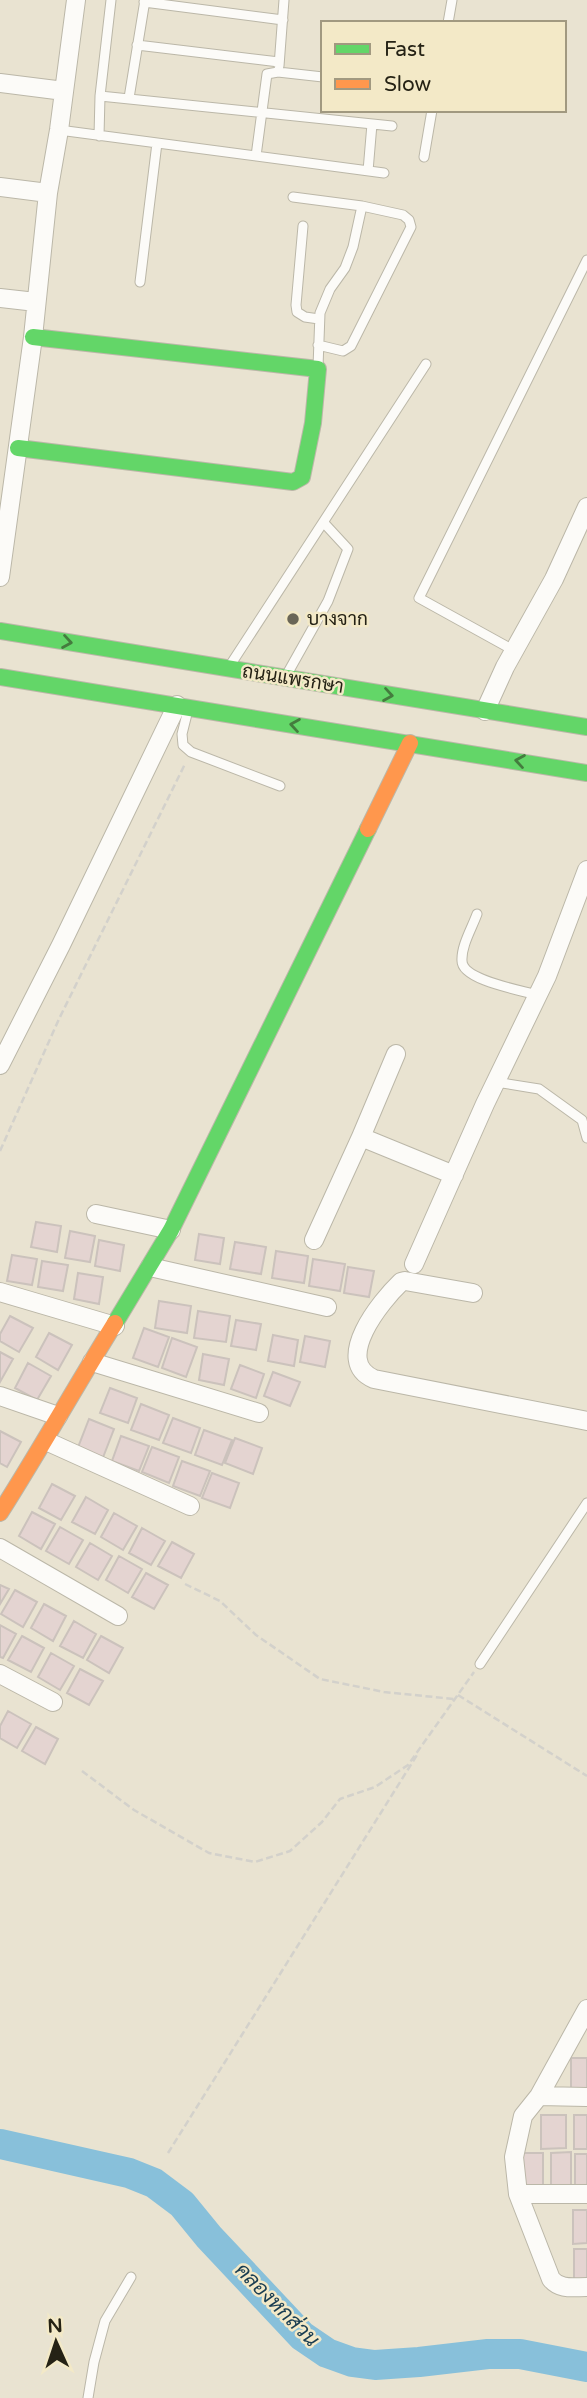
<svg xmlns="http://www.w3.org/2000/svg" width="587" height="2398" font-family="'Varela Round',Sarabun,sans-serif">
<rect width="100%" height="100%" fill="#e9e3d1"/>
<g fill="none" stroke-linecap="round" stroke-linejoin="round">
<path stroke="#88c0da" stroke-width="30" d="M0,2144L129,2173L154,2183L182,2204L209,2237L302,2336L327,2353L352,2362L375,2365L419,2362L488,2354H520L587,2367"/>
</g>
<path fill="#e4d4d1" stroke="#cbc2bc" stroke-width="2" d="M36,1222L61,1226L57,1252L31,1247Z
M70,1231L95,1236L90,1262L65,1258Z
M199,1234L224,1238L220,1264L195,1260Z
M99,1240L124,1245L120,1271L95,1266Z
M235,1242L266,1247L261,1274L230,1269Z
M276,1251L308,1256L304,1283L272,1278Z
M12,1255L37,1259L32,1285L7,1281Z
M313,1259L345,1264L340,1291L309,1286Z
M42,1261L68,1265L63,1291L38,1287Z
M348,1267L374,1271L369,1297L344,1293Z
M78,1273L103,1277L99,1304L74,1299Z
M159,1301L191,1306L187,1333L155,1328Z
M198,1311L230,1316L226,1342L194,1338Z
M10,1316L33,1328L19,1352L0,1341V1334Z
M236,1320L261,1324L256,1350L231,1346Z
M144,1328L169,1337L158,1367L133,1358Z
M49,1333L72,1345L58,1370L36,1357Z
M273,1335L298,1340L294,1366L268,1361Z
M305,1336L330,1341L325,1367L300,1362Z
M172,1338L197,1347L186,1377L162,1368Z
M0,1352L13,1359L0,1382Z
M203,1354L229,1359L224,1385L199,1380Z
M28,1363L51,1376L37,1400L15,1388Z
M240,1365L264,1374L256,1398L231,1389Z
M273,1372L300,1382L290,1406L264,1396Z
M110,1388L137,1398L128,1423L100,1413Z
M141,1404L169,1415L159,1440L131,1430Z
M173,1418L200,1428L191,1453L163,1443Z
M89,1419L114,1429L102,1460L77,1450Z
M204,1430L232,1440L222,1465L195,1455Z
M0,1431L21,1442L7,1467L0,1463Z
M121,1436L149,1446L139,1471L112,1461Z
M235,1438L262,1448L253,1474L225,1463Z
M152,1447L179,1457L169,1483L142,1472Z
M182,1461L210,1471L200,1496L173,1486Z
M212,1473L239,1483L230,1508L202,1498Z
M52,1484L75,1496L61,1520L39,1508Z
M86,1497L108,1510L95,1534L72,1522Z
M32,1512L55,1524L41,1549L19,1536Z
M114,1513L137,1526L123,1550L101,1537Z
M60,1527L83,1540L69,1564L46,1551Z
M142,1528L165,1541L151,1565L129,1553Z
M172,1542L194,1554L181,1578L158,1566Z
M90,1543L112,1556L98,1580L76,1567Z
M119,1556L142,1569L128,1593L106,1580Z
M146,1573L168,1585L154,1609L132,1597Z
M0,1585L9,1589L0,1604Z
M15,1590L37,1602L23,1627L1,1614Z
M44,1604L66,1616L53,1641L31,1628Z
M74,1621L96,1634L83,1658L60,1646Z
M0,1625L16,1634L3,1658L0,1657Z
M22,1636L44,1648L31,1672L8,1660Z
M101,1636L123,1648L109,1673L87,1660Z
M51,1653L74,1666L60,1690L38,1677Z
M80,1669L103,1681L89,1705L67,1693Z
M8,1711L31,1724L17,1748L0,1738V1726Z
M36,1727L58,1739L45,1764L22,1751Z
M571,2058H587V2089H571Z
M541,2115H566V2148L541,2149Z
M574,2115H587V2149H574Z
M571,2152V2186H551V2153Z
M523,2153H543V2187H523Z
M575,2154H587V2187H575Z
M573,2210H587V2243L573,2244Z
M574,2249H587V2282H574Z"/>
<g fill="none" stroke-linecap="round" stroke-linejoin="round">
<defs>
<path id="lane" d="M144,2L283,20
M448,23L452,0
M137,45L279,62
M279,66L284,0
M100,96L111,0
M129,98L145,0
M59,130L384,173
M99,136L100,96L392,126
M256,156L267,74L278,72L323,77
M424,157L432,110
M368,171L372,124
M293,197L362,206L403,215L409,220L411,227L351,346L343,351L318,345
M303,226L296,305L297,312L305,317L319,319
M140,282L157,143
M318,367L320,313L330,289L345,268L353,247L362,206
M515,651L419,598L587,260
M229,667L426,364
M286,676L328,601L348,549L324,523
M188,710L182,734L183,745L191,752L280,786
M477,914C472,928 461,946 462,961C462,980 520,990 537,995
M496,1082L539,1089L582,1120L587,1138
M480,1664L587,1503
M88,2398L94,2362L105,2321L131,2277"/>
<path id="street" d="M0,83L64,91
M0,187L48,193
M0,298L36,302
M0,577L33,337L48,193L59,130L76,0
M485,711L505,667L554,579L587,507
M0,1065L61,945L177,705
M361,1137L396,1054
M96,1214L171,1230
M314,1240L361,1137L454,1175
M414,1264L485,1104L547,976L587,870
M150,1267L327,1307
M0,1292L115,1326
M473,1293L405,1281L401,1282C381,1301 332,1361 374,1379L587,1421
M92,1362L259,1413
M0,1396L58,1416
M46,1441L190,1506
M0,1548L118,1616
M0,1674L53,1702
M587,2009L539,2096L523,2116L514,2157L518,2194L551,2279C560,2290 573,2287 587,2287
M539,2096L587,2097
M518,2194H587"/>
<path id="fast" d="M18,448L293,482L302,477L313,423L318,369L33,337
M0,631L587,727
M0,677L587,773
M115,1323L171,1230L368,829"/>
<path id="slow" d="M368,829L410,743
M0,1513C40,1450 76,1386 115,1323"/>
</defs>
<use href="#lane" stroke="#bbb7a8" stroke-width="11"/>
<use href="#street" stroke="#bbb7a8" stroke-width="20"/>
<use href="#fast" stroke="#bbb7a8" stroke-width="18"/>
<use href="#slow" stroke="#bbb7a8" stroke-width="18"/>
<path stroke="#d3d1cb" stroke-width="2.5" stroke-dasharray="7 3.5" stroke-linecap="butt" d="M0,1151L59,1019L185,764
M185,1584L220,1601L256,1635L320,1679L384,1692L454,1699
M458,1695L587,1776
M82,1771L134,1810L209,1853L255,1862L290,1851L322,1822L340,1799L375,1787L408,1765L474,1672
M168,2153L417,1755"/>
<use href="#lane" stroke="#fcfbf8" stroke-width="9"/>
<use href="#street" stroke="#fcfbf8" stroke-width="18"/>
<use href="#fast" stroke="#63d668" stroke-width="16"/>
<use href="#slow" stroke="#ff974d" stroke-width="16"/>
</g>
<defs><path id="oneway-chevron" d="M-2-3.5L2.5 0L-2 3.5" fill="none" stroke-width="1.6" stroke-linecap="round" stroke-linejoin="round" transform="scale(1.75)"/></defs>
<g stroke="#447c3e">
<use href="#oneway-chevron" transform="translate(67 642) rotate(9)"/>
<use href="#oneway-chevron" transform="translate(388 695) rotate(9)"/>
<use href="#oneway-chevron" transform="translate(295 725) rotate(-171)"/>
<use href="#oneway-chevron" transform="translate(520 761) rotate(-171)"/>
</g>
<circle fill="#6a6657" stroke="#f3e9c7" stroke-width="2.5" cx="293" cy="619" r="7"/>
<g text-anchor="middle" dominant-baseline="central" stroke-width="5" stroke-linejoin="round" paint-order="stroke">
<g font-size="19" fill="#252215" stroke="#f3e9c7" text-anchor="start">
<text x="307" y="619">บางจาก</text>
</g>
<g font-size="19" fill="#252215" stroke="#f3e9c7">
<text transform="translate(293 679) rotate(9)">ถนนแพรกษา</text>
</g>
<g font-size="21" font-style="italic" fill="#193d51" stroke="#f3e9c7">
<text transform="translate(277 2305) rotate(45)">คลองหกส่วน</text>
</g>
</g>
<rect x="321" y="21" width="245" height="91" fill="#f3e9c7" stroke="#a19980" stroke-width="2"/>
<rect x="335" y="44" width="35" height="10" fill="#63d668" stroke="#a19980" stroke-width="2"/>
<text x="384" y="56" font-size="21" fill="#252215">Fast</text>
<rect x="335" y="79" width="35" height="10" fill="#ff974d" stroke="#a19980" stroke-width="2"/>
<text x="384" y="91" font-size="21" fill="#252215">Slow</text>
<g transform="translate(56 2342) rotate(357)" stroke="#f3e9c7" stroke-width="5" paint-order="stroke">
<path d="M0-5L12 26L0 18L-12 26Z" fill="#252215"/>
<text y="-10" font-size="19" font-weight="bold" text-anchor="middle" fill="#252215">N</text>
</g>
</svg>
